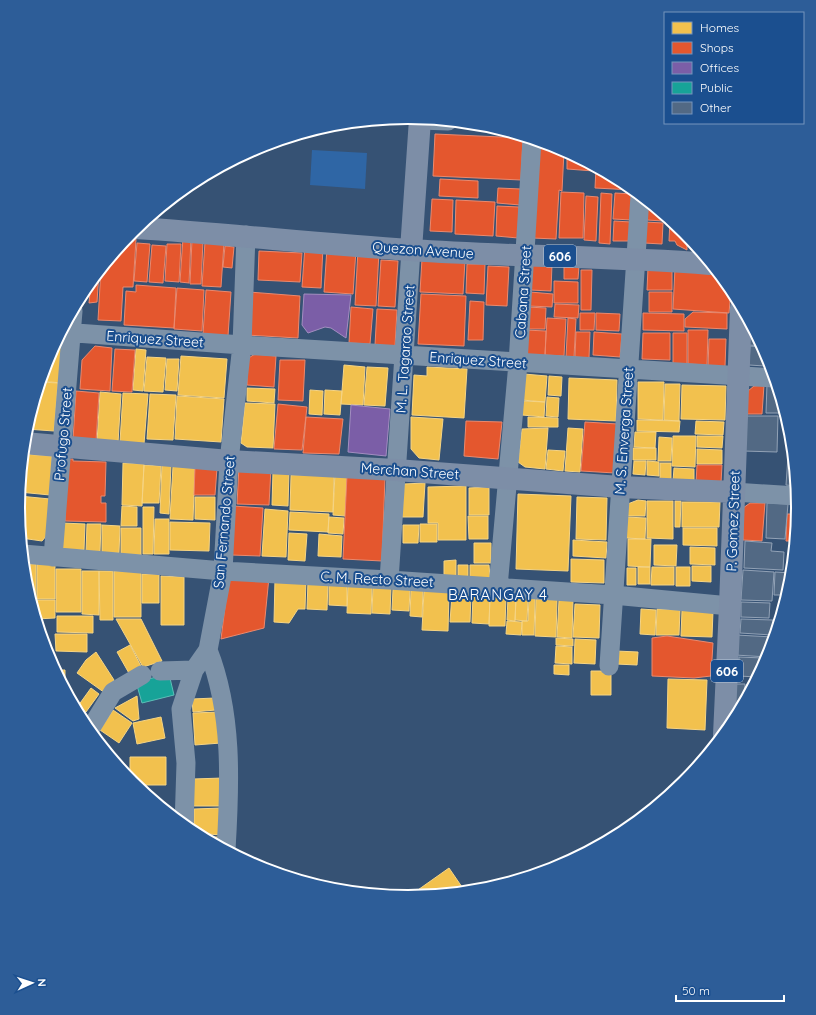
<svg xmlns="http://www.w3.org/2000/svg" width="816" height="1015" font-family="Quicksand,sans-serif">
<rect width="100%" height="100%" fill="#365274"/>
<path fill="#2f66a5" d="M312,150L367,153L365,189L310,185Z"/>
<path fill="#f2c14e" stroke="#f6d483" d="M56,342L65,343L61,383L41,381L48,358Z
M136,349L146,350L143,391L133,390Z
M181,356L227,359L224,398L178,395Z
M147,357L166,358L163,392L144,391Z
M167,359H179L177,391L165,390Z
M344,365L365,367L363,405L341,404Z
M367,367L388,368L385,406L364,405Z
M427,367L467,369L464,418L412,415L414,375L427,376Z
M524,374L547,376L545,402L522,400Z
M549,376L562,377L561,396L548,395Z
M569,378L617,380L616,421L568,419Z
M41,382L58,383L54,431L26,429Z
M638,382H664L663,420L638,419Z
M665,384H680L679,421L664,420Z
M682,385L726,386L725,420L681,419Z
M247,388L275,389L274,403L247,401Z
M310,390L323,391L322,415L309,414Z
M325,390L342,391L340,415L324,414Z
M100,392L121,394L118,443L97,442Z
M123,393L148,394L144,444L120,442Z
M150,394L176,395L173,440L147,439Z
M177,396L224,399L221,442L175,439Z
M547,397L559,398L558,417L546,416Z
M523,401L545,402L544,417L522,415Z
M245,403L275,404L273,448L247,447L241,443Z
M411,417L443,419L439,460L419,458L411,449Z
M528,417L558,418V427H528Z
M637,420L680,421L679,432L637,431Z
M696,421L724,422L723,435L695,434Z
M548,428L545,469L525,467L518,462L522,429Z
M568,428L583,429L580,472L565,471Z
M635,432H656L655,448L634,447Z
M673,436H696L695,467L672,466Z
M697,436H723L722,448L697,447Z
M659,437L672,438L671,461H658Z
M633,448H656V460H633Z
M697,449L722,450V464H697Z
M548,450L565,451L563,471L546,469Z
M23,454L52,456L50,495L19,492Z
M634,461H646L645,475L633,474Z
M647,461L659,462V476L647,475Z
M123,463L144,464L142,506L122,505Z
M660,463H671V480H660Z
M144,465L161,466L159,503H142Z
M162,465H171L169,514L160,513Z
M173,466L195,467L193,520L170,519Z
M674,468L694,469V482L673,481Z
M273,471L289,472L288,506L272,505Z
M335,473L347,474L345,516L333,515Z
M291,475L334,476L333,512L290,510Z
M425,483L423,517H402L404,484Z
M466,486V540H438V523H428V487Z
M489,487V515H469V488Z
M518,494L571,496L568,571L516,569Z
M19,496L50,499L47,535L42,541L21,538L18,507Z
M195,497H215V520L195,519Z
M577,497L607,498L606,540L576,539Z
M638,500L646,501L645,516H625V505Z
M647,501H673V539L647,538Z
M675,501H681L680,527H675Z
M682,502H720L719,527H682Z
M122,506L137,507V526H121Z
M143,507H154L153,554H143Z
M265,509L288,511L286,557L262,556Z
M290,512L329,514L328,532L289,530Z
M468,516H488V539H469Z
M329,517L344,518L343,534L328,533Z
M626,517L646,518L645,539L626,538Z
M155,519H169V554H154Z
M170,522L210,523L209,551L170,550Z
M62,523L85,524L84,550H62Z
M87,524H101L100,552H86Z
M420,524H437V542H420Z
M102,525L120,526L119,553H102Z
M403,525H419L418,543H403Z
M121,528H141V555H121Z
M683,528H717V546L683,545Z
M289,533L307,534L305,561L288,560Z
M319,534L342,536L341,557L318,556Z
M628,539H651L650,567L628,566Z
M573,540L607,542L606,558L573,556Z
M474,543H491V563H474Z
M654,545H677L676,566L654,565Z
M690,547L715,548V565L690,564Z
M571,559L604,560V583L571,582Z
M456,560V577H444V561Z
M24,564H36V597H30L25,583Z
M37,564H55V599H37Z
M458,565H468V578H458Z
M470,565H489L490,578H470Z
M692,566H711V582L692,581Z
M638,567H650V584H638Z
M652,567H674V585H651Z
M676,567H690V586H676Z
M627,568H636V585H627Z
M56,569H81V612H56Z
M82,571H99V615L82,614Z
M99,571H113V620H100Z
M114,571H141V617H114Z
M142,574H159V603H142Z
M161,576L184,577V625H161Z
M275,579L306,580L305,609H298L289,623L274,622Z
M308,581L328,582L327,610L307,609Z
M329,585H347V606L329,605Z
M348,585L372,586L371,614L347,613Z
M373,587L391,588L390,614L372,613Z
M393,589H410L409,611L392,610Z
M411,590H423L422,617L410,616Z
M424,591L449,592L448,631L422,630Z
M452,594H471L470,622H450Z
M473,594L490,595L489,624L472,623Z
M490,596H506L505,626H489Z
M508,597L516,598L515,621L507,620Z
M516,597L528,598L527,621L515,620Z
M529,598L535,599L534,635H522V621H528Z
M536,599L557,600L556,637L535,636Z
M36,600H55V618L36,619Z
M559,600H573L572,638L557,637Z
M575,604L600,605L599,638L573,637Z
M641,609L656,610L655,635L640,634Z
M657,609L680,610L679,635H656Z
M682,610L713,611L712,637L681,636Z
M57,616H93V633L57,632Z
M116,619H141L162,661L143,667Z
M507,621L522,622L521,635L506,634Z
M55,634H87V652L56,651Z
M556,638L573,639V646L556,645Z
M575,639L596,640L595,664L574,663Z
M659,639L682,640L680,676L657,675Z
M130,645L142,668L130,675L117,652Z
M556,646L572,647V664L555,663Z
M46,651H53V666L48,657Z
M616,651L638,652L637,665L616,664Z
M96,652L114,680L105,693L77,673L86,660Z
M554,665H569V675L554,674Z
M55,670H65V690Z
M591,671H611V695H591Z
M668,679L707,680L705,730L667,728Z
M91,688L99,694L86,712L78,706Z
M137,696L139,719L133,721L115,708Z
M215,698L216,710L193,712L192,699Z
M73,704L85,712L81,718Z
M113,710L132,723L119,743L100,730Z
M219,712L221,743L195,745L193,713Z
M161,717L165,738L137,744L133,723Z
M130,757H166V785H134L130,781Z
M223,778V806H193V779Z
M222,808V835L194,833V809Z
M202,837H223V849Z
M449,868L462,887L453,893L418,897L415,892Z"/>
<path fill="#e4572e" stroke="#ec896d" d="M435,134L523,138L521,180L433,176Z
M537,141L564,151L562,191L559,190L556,239L532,238Z
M567,153L594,167V171L567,169Z
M596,168L625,183L633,190L595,188Z
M440,179L478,181V198L439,196Z
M498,188L521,189L520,205L497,203Z
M561,192L584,193L583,238H559Z
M601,193L612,194L610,244L599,243Z
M615,193L633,194L632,220L613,219Z
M586,196L598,197L596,241L584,240Z
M432,199L453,200L452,232L430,231Z
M456,200L495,202L493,236L455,234Z
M497,206L519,207L518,238L496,236Z
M648,207H654L663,215V221L647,220Z
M670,220L684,232L691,241H687V250L677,245L675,241H669Z
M614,221L631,222L630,241H613Z
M645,222L663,223L662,244L644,243Z
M127,238L136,239L133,287H123L121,321L98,320L101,269Z
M183,238H191L189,283L180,282Z
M192,240L203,241L201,284H190Z
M205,242L224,243L221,287L202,286Z
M137,243L150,244L147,282L134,281Z
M167,244H181L179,282L165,281Z
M152,245L166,246L163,283L149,282Z
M225,246L234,247L232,268L223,267Z
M305,246L323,247L321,288L302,287Z
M327,248L356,250L353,294L324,292Z
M358,250L379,252L376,306L355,305Z
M259,251L302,253L300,282L258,280Z
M422,259L465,261L463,294L420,292Z
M381,260L398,261L395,307L378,306Z
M531,263L552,264L551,291L530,290Z
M467,264H485L484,294L466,293Z
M488,266L509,267L507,306L486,305Z
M564,266H579L578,279H564Z
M648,268L672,269V290H647Z
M675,268L716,270L731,289L729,313L673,309Z
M581,270H592L591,310H581Z
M99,272L97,302L89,303L91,282Z
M554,281L578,282V303H554Z
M136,285L176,288L174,328L124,325L126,291L136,292Z
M177,288L204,290L202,331L174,329Z
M206,290L231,292L228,336L203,334Z
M249,292L300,296L298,338L246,335Z
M530,292L553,294L552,307L529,306Z
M649,292H672V312H649Z
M421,294L466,296L464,346L418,344Z
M470,301L484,302L483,340H468Z
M555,304L579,305L578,318L554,317Z
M351,307L373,309L370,344L349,343Z
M527,307L546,308L545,329H526Z
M377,309L397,310L395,346L375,345Z
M693,312L727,313V329L685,327V319Z
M580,313H595L594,330H580Z
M596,313L620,314L619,331L596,330Z
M643,313L684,314V331L643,330Z
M547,318L566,319L564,356L545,355Z
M568,318L576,319L574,357H566Z
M525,330L546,331L545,356L524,355Z
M688,330H708L707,365L688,364Z
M576,332H590L589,358L575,357Z
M594,332L622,334L620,357L593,355Z
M643,333H670V360L642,359Z
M673,333H687V364H673Z
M709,339H726L725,367H708Z
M95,346L112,348L110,391L80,389L82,360Z
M115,349L135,350L132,392L112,391Z
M255,354L276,356L274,387L247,385V359Z
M280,360H305L303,401L278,400Z
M764,385L762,414H744L748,391L754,386Z
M76,391L99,393L96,442L73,440Z
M278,404L307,407L302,450L274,449Z
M306,417L343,419L339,454L303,453Z
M466,421L502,422L498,459L464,456Z
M585,422L618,424L615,473L581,471Z
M66,459H73V461L106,462L105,496H101V503H106V522L65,521Z
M697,465H722L721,483H696Z
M239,466L271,468L269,505L237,504Z
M195,467L217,468L215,495H194Z
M347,475L385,477L382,561L343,559Z
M750,503H765L762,541L743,540V508Z
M233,506L263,508L260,556L231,555Z
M787,514H797L795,541H786Z
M229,575L269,577L264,628L221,639Z
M667,636L713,643L711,676L694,678L652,676V638Z"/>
<path fill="#7b5ea7" stroke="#a38ec1" d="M304,294L351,295L346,338L331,328L325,327L308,333L302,325Z
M351,405L390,409L386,456L348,452Z"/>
<path fill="#17a398" stroke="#5dbfb7" d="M169,674L174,695L142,703L136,682Z"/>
<path fill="#526984" stroke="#92a2b6" d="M750,324L762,346L749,345Z
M750,346L762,347L766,353L765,366L749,365Z
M767,384L776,385L780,395L779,413H766Z
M744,416H778L777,452L743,451Z
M786,416L791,432V441L785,440Z
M789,442H792L796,486L786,485Z
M767,503L788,504L785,539L766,538Z
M745,541L772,543L771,551L784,552L783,570L744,568Z
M743,570L774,572L772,601L741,600Z
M775,572L792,573L787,595H774Z
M741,602L770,603L769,618L741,617Z
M741,619L773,620L772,635L740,633Z
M736,635L773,637L768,657L735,655Z
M739,657L763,658V668L758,677L738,676Z
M734,684H745L744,702L742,705H733Z"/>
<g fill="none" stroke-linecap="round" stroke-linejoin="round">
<path stroke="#7d92a8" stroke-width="19" d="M420,120L448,121
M62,332L242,345L774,378
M734,492L797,496
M23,554L223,571L389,580L613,595L730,606
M53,557L73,311
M389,580L411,250
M498,587L518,363L532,140
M208,650C233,713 230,784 226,850
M609,666L640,196
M160,671L194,670
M89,731L113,692L142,675
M184,826L186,763L181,709L194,670L208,650L223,571L229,461L242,345L246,235"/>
<path stroke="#7d8ea7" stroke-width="22" d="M136,228C228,234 319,244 411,250C510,257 610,256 710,264
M411,250L420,119
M24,443L229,461L396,470L620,487L734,492
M724,735L730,606L741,308"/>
</g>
<g text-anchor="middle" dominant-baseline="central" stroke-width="4" stroke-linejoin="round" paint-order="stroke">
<g fill="#1b4f8f" stroke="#bbcadd" stroke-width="1">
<rect x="544" y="245" width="32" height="22" rx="3"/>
<rect x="711" y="660" width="32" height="22" rx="3"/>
</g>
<g font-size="13" font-weight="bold" fill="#fff">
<text x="560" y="256">606</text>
<text x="727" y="671">606</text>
</g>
<g font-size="14" fill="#fff" stroke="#1b4f8f">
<text transform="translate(423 250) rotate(4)">Quezon Avenue</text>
<text transform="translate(523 292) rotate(-86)">Cabana Street</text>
<text transform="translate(155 339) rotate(4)">Enriquez Street</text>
<text transform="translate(405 349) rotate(-86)">M. L. Tagarao Street</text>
<text transform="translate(478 360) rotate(4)">Enriquez Street</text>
<text transform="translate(624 431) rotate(-86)">M. S. Enverga Street</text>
<text transform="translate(63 434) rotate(-85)">Profugo Street</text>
<text transform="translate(410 471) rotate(4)">Merchan Street</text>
<text transform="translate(733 521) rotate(-88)">P. Gomez Street</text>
<text transform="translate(224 522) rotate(-85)">San Fernando Street</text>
<text transform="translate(377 579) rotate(3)">C. M. Recto Street</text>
</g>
<g font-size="15" letter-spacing="1" fill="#fff" stroke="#1b4f8f">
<text x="498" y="594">BARANGAY 4</text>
</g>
</g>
<path d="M0 0H816V1015H0ZM25 507a383 383 0 1 1 766 0a383 383 0 1 1-766 0Z" fill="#2d5d98" fill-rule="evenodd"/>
<path fill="none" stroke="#fff" stroke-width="2" d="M25 507a383 383 0 1 1 766 0a383 383 0 1 1-766 0Z"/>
<rect x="664" y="12" width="140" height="112" fill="#1b4f8f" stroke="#7695bc"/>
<rect x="672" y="22" width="20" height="12" fill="#f2c14e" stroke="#7695bc"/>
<text x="700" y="32" font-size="12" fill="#ffffff">Homes</text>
<rect x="672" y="42" width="20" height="12" fill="#e4572e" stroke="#7695bc"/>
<text x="700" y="52" font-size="12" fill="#ffffff">Shops</text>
<rect x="672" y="62" width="20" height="12" fill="#7b5ea7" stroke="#7695bc"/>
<text x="700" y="72" font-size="12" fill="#ffffff">Offices</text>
<rect x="672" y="82" width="20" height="12" fill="#17a398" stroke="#7695bc"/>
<text x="700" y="92" font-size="12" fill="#ffffff">Public</text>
<rect x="672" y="102" width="20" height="12" fill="#526984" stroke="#7695bc"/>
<text x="700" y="112" font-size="12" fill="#ffffff">Other</text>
<g transform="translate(32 983) rotate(87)" stroke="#1b4f8f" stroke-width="3" paint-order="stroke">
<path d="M0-3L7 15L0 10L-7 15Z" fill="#ffffff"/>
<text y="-6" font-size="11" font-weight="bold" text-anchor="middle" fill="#ffffff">N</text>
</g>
<path d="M676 995v6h108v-6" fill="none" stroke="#ffffff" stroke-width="2"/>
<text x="682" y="995" font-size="12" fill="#ffffff" stroke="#1b4f8f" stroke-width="3" paint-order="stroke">50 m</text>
</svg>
